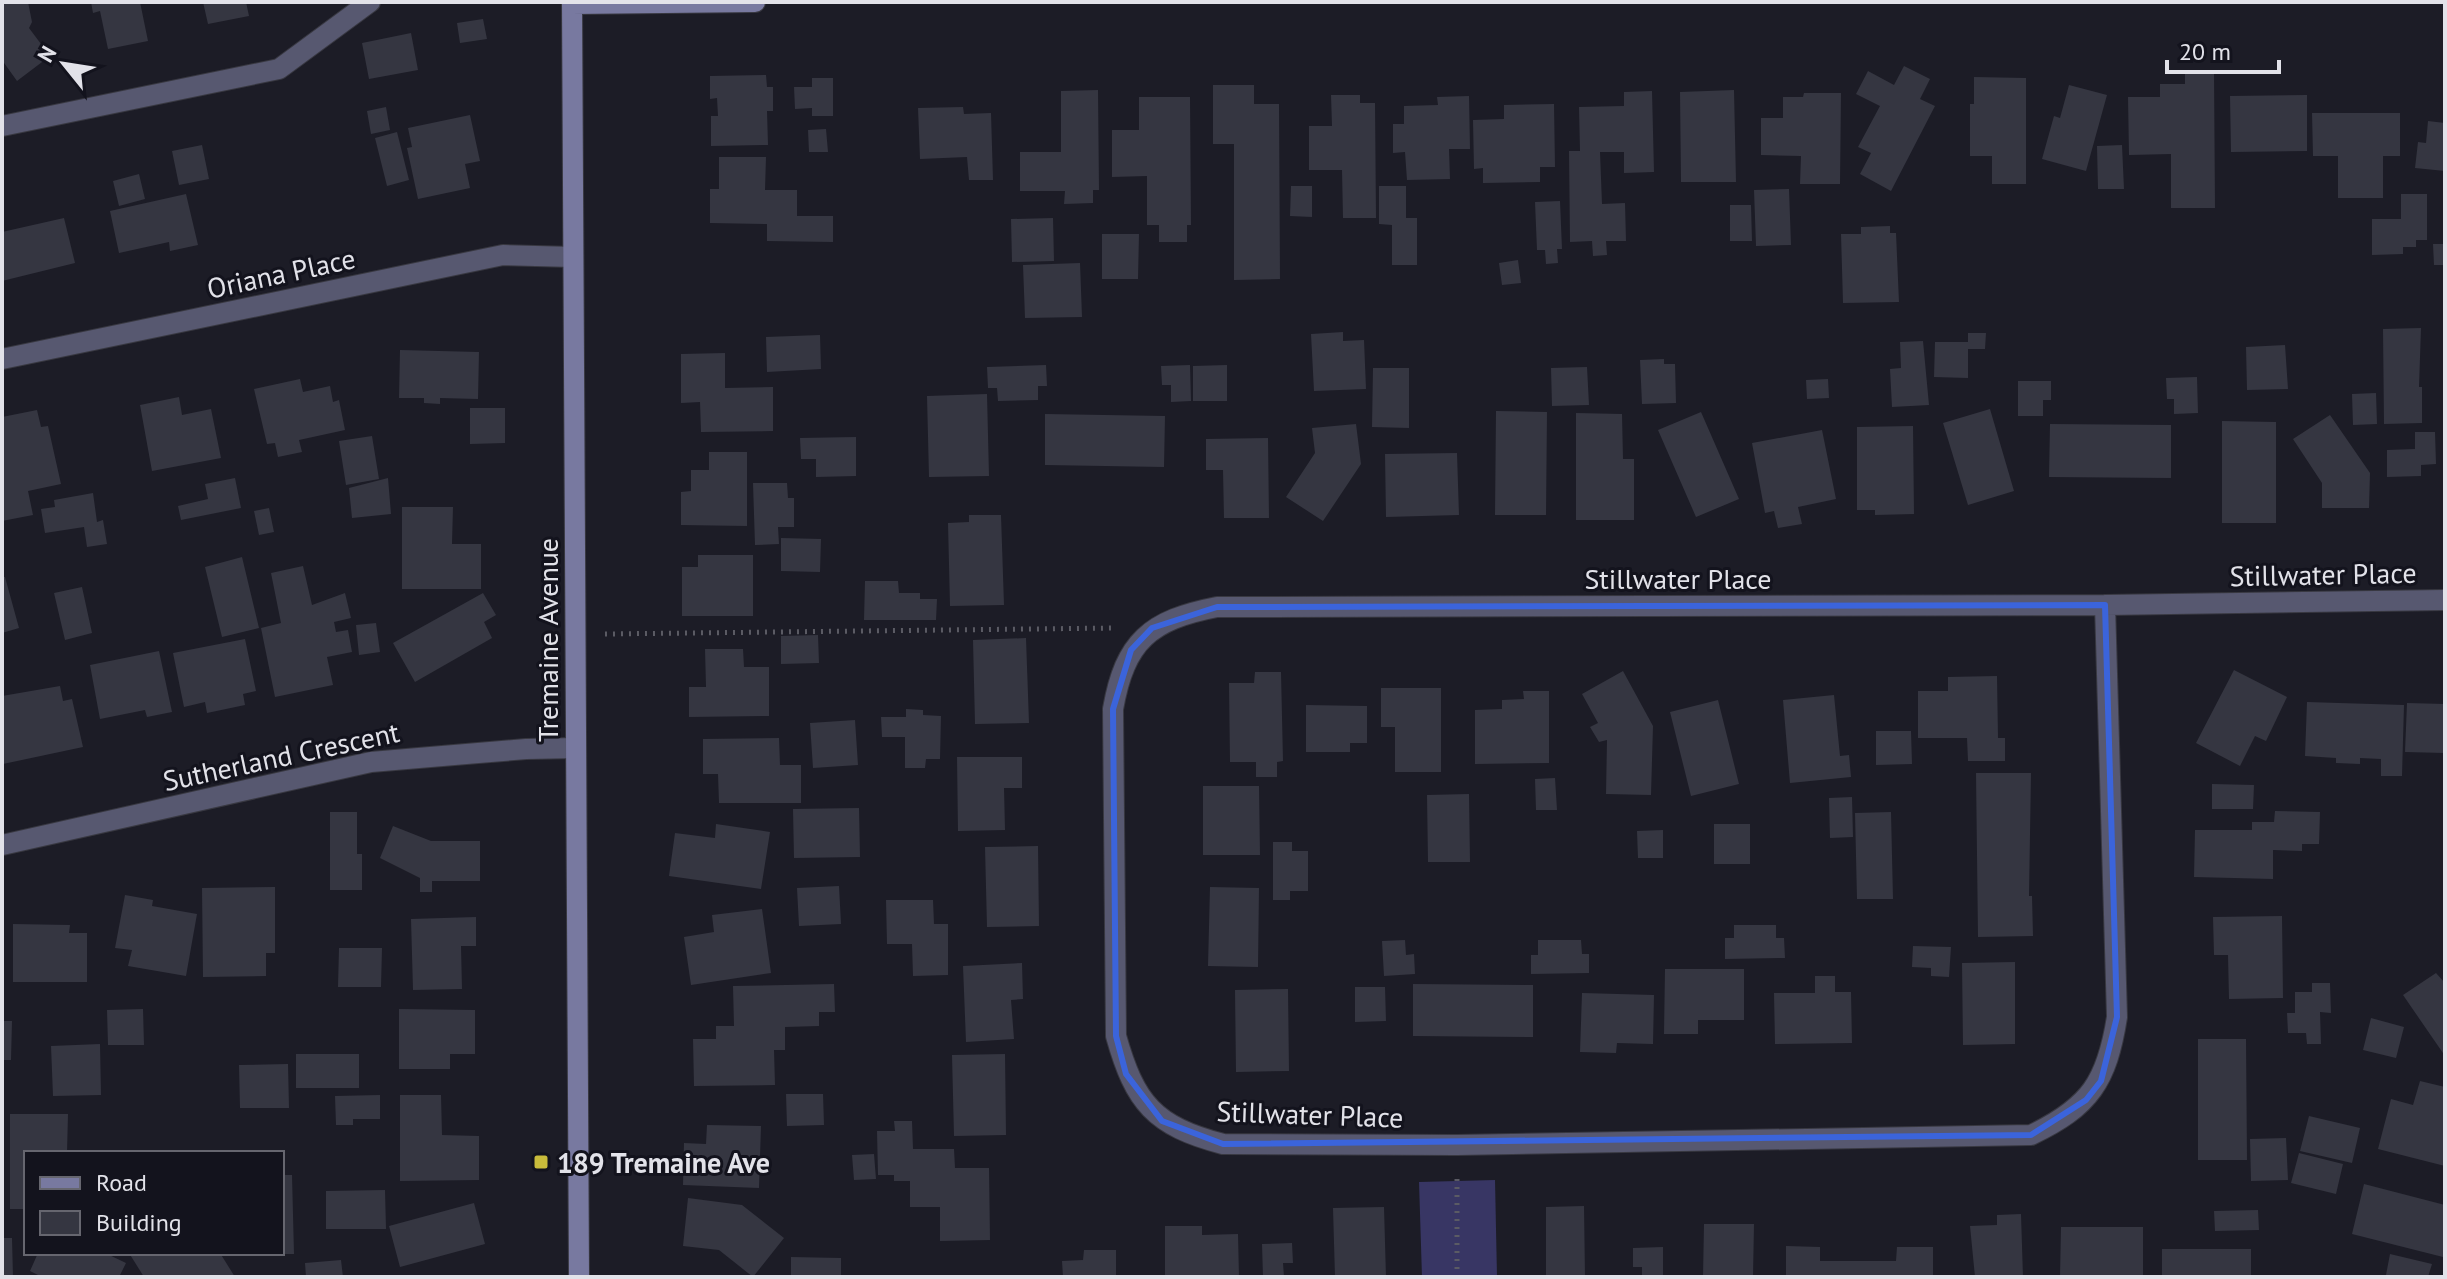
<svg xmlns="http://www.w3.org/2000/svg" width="2447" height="1279" font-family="'PT Sans',sans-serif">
<rect width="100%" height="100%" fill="#1c1c26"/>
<path fill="#383664" d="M1495,1180L1497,1277H1422L1419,1182Z"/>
<path fill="#353641" d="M2,2H28L32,22L29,28L50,56L17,81L2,60Z
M91,2H140L148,41L108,49L100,11L93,13Z
M203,2H246L249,16L208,24Z
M483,19L487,39L460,43L457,23Z
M411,33L418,70L369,79L362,43Z
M1904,66L1930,79L1920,99L1935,106L1891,191L1860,174L1871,153L1858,147L1880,106L1856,94L1868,71L1894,85Z
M2185,70H2214L2215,208H2171V154L2129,155L2128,97H2160V84H2185Z
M766,75L767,87H773V111H767L768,145L711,146V116H718L717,98L710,99V76Z
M1974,77L2026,78V184H1992V156H1970V104H1974Z
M812,78H833V116H812V108L795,109L794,87H812Z
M1213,85H1254V104H1279L1280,279L1234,280V144H1213Z
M2069,85L2107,95L2086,171L2042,159L2054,116L2060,118Z
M1098,90L1099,190H1093V203L1064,204L1065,191H1020V152H1061V91Z
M1734,90L1736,182H1681L1680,92Z
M1652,91L1654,172L1624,173V152H1600L1602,204L1625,203L1626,241H1606L1607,255L1593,256L1592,241L1570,242L1569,151H1580L1579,107L1624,106V92Z
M1804,93H1841L1840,184H1800L1801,156L1761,155V118H1783V97H1803Z
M1331,95H1360V103H1375L1376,218H1343L1342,170H1309V126H1332Z
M2307,95V151L2231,152L2230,96Z
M1469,96L1470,149H1449L1450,179L1407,180L1405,152L1393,153V124H1404V106L1438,105L1437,97Z
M1139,97H1190L1191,225H1187V242H1159V225H1147V176L1112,177V130H1139Z
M1554,104L1555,167H1540V182L1483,183V168L1474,169L1473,120L1504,119V105Z
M386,107L390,130L371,134L367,111Z
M963,107L964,114L991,113L993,180H969L967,157L920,159L918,108Z
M2312,113H2400V156H2383V198H2338V156H2313Z
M470,115L480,161L465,164L470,188L418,199L407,148L412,147L408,128Z
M2428,121L2445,123V171L2415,168L2418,142L2426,143Z
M826,129L828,152H809L808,130Z
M397,132L409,180L387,186L375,138Z
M202,145L209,179L179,185L172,151Z
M2122,145L2124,189H2098L2097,146Z
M719,157H766L765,190H797V216H833V242L767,241V224L710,223V189H719Z
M139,174L145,199L119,206L113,181Z
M1291,186H1312V217L1290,216Z
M1379,186H1406V218H1417V265H1392V225L1379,224Z
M1789,189L1791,245L1756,246L1754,190Z
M186,194L198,245L170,251L169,242L119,253L110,211Z
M2401,194H2427V240H2416V247H2403V254L2372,255V219H2401Z
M1560,201L1562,249H1557L1558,263L1546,264L1545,250H1537L1535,202Z
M1730,205H1751L1752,241H1730Z
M64,218L75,263L2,281V232Z
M1053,218L1054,261L1012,262L1011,219Z
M1890,226V233H1896L1899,302L1843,303L1841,234H1861V227Z
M1102,234H1139L1138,279H1102Z
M2433,244H2445V265H2434Z
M1518,260L1521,283L1502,285L1499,263Z
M1080,263L1082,317L1025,318L1023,265Z
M2421,328L2419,387H2422V423L2384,424L2383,329Z
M1343,332V341L1364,340L1366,389L1314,391L1311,334Z
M1968,333H1986L1985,349H1968V378L1934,377L1935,342H1968Z
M820,335L821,369L767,372L766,337Z
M1923,341L1929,405L1892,407L1890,369L1901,368L1900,342Z
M2285,345L2288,389L2247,390L2246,347Z
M400,350L479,352L478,399L440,398V404L424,403V398H399Z
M725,353V388L773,387V431L701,432L700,402L681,403V354Z
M1664,359V364H1675L1676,403L1642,404L1640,360Z
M1046,365L1047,386H1038V400L998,401L997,388H988L987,367Z
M1190,365L1191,401L1171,402V385H1162L1161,366Z
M1227,365V401H1193V366Z
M1587,367L1589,405L1552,406L1551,368Z
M1373,368H1409V428L1372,427Z
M2197,377L2198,413L2174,414V399H2167L2166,378Z
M300,379L303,392L330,386L333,402L339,400L345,430L299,440L302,452L278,457L275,443L267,444L254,389Z
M1828,379L1829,398L1807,399L1806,380Z
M2018,381H2051V400H2043V416H2018Z
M2376,393L2377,424L2353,425L2352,394Z
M987,394L989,476L929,477L927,396Z
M179,397L182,415L211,409L221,458L152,471L140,405Z
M470,408H505V443L470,444Z
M1990,409L2014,491L1968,505L1943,423Z
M37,410L41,427L48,426L61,484L28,491L33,515L2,521V417Z
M1496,411L1547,412L1546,515H1495Z
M1701,412L1739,499L1696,517L1658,430Z
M1576,413L1622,414L1623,459H1634V520H1576Z
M1045,414L1165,416L1164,467L1045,465Z
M2330,415L2370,473L2369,508H2322V483L2293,439Z
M2222,421L2276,422V523H2222Z
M1356,424L1361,464L1323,521L1286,497L1315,453L1312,428Z
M2050,424L2171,425V478L2049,477Z
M1913,426L1914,514L1875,515V510H1857V427Z
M1822,430L1836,499L1798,507L1802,524L1778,528L1774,511L1765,513L1752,443Z
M2415,432H2435L2436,464L2421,465V476L2387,477V450L2415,449Z
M372,436L379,479L346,485L339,441Z
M856,437V476L816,477V459H801L800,438Z
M1268,438L1269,518H1224L1223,470H1206V439Z
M709,452H747V526L681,525V492L691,491V470H709Z
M1457,453L1459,515L1386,517L1385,454Z
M235,478L241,508L181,520L178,506L208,499L205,484Z
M388,478L391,514L352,518L349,488Z
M753,483H787L788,498H794V527H778L779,544L755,545Z
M93,493L97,522L103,520L107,544L87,547L84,527L45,533L41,509L55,507L54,500Z
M402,507H453L452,544H481V589H402Z
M269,508L274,532L259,535L254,511Z
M969,515H1001L1004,605L950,606L948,523L969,522Z
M781,538L821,539L820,572L781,571Z
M698,555H753V616H682V567H698Z
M242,557L259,628L222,637L205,567Z
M303,566L312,605L345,593L351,618L334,622L336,632L348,630L352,652L327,657L333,685L275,697L261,628L281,623L271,573Z
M2,577H5L19,628L2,633Z
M865,581H898L899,593H920V599H937L936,620H864Z
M82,587L92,633L65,640L54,593Z
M483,593L496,615L484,622L492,638L415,682L393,643Z
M376,623L380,652L359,655L356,625Z
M818,635L819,663L781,664V636Z
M1026,638L1029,723L975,724L973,640Z
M245,639L256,691L243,694L245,705L207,713L205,702L184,707L173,653Z
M705,649H743L744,667H769V716L689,717V687H706Z
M159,651L172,712L147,717L145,710L100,719L90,665Z
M2234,670L2287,697L2266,741L2255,736L2240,766L2196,743Z
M1623,671L1653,726L1651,795L1606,794L1607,740L1599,742L1590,727L1598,723L1582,694Z
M1255,672H1281L1283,761L1277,762V777H1256V762H1230L1229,683H1254Z
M1997,676L1998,738H2005V761H1968L1967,738H1918V691H1948V677Z
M60,686L63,701L72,699L83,747L3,764L2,696Z
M1381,688H1441V772H1395V727H1381Z
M1523,691H1549V763L1475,764V710L1502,709V700L1524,699Z
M1834,695L1840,756L1849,755L1851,777L1790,783L1783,700Z
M1718,700L1739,784L1691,796L1670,712Z
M2307,702L2404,705L2402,776H2381V759L2360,758V764L2336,763V758L2305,756Z
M2407,703L2445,704V753L2405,752Z
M1306,705L1367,706V743H1350V752H1306Z
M906,709L923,710V715L941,716L940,759H926L925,768H905V737H882L881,717H906Z
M855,720L858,765L813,768L810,723Z
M1876,731H1911L1912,764L1876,765Z
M779,738L780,765H801V803H719L718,774H703V739Z
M957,757H1022V788H1004L1005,830L958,831Z
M1976,773H2031L2029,896H2032L2033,936L1978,937Z
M1555,778L1557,810H1536L1535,779Z
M2212,784L2254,785L2253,809H2212Z
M1203,786H1259L1260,855H1203Z
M1469,794L1470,862H1428L1427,795Z
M1852,797L1853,837L1830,838L1829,798Z
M859,808L860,857L794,858L793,809Z
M2275,811L2320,812L2319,844H2302V851L2273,850V879L2194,877L2195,830H2252V822H2274Z
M330,812H357V854H362V890H330Z
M1891,812L1893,899H1857L1855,813Z
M716,824L770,832L761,889L669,876L675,833L715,838Z
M1714,824H1750V864H1714Z
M393,826L431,841H480V881H432V892H420V878L380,858Z
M1663,830V858H1638L1637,831Z
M1273,842H1292V851H1308V891H1290V900H1273Z
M1038,846L1039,926L987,927L985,847Z
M839,886L841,924L799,926L797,888Z
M275,887V953H266V976L203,977L202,888Z
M1210,887L1259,888L1258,967L1208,966Z
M125,895L153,900L152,906L197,914L186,976L128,966L132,950L115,948Z
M886,900H933L934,924H948V975L913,976L912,944H887Z
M762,909L771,973L691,985L684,937L714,932L712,915Z
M2282,916L2283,998L2229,999L2228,955H2214L2213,917Z
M476,917V946H461L462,989L413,990L411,919Z
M13,924L70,925L69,933H87V982H13Z
M1734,925H1776V938H1784L1785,958L1725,959V938H1734Z
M1405,940L1406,955L1414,954L1415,974L1384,976L1382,941Z
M1538,940H1581L1582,954H1589V973L1531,974V955H1538Z
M1913,946L1951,947L1949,977L1931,976V968L1912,967Z
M339,948H382L381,987H338Z
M2015,962V1044L1963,1045L1962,963Z
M1022,963L1023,999L1011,1000L1014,1039L966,1042L963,966Z
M1665,969H1744V1020H1698V1034H1664Z
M2436,973L2445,983V1056L2403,995Z
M1815,976H1835V992H1851L1852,1043L1775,1044L1774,993H1815Z
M2312,983H2330L2331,1013L2320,1012L2321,1044H2307L2306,1033H2288L2287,1013H2295V992H2312Z
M834,984L835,1012H819V1026L785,1027V1050H774L775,1085L694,1086L693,1039H716V1026H734L733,986Z
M1413,984L1533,985V1037L1413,1036Z
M1355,987H1385L1386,1021L1355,1022Z
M1288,989L1289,1071L1236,1072L1235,990Z
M1582,993L1654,995L1653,1044L1617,1043L1616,1053L1580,1052Z
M143,1009L144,1045H108L107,1010Z
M399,1009L475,1010V1054H450V1069H399Z
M2371,1018L2404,1027L2396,1058L2363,1050Z
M2,1021H12L11,1060H2Z
M2198,1039H2246L2247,1160H2198Z
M100,1044L101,1095L53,1096L51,1046Z
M296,1054H359V1088H296Z
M1005,1054L1006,1135L954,1136L952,1055Z
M288,1064L289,1108H240L239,1065Z
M2420,1081L2445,1087V1166L2378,1149L2391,1099L2413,1105Z
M786,1094H823L824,1125L787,1126Z
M380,1095V1119H353V1125H336L335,1096Z
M400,1095H441L442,1135L479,1136V1180L400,1181Z
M10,1114H68L67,1153H26V1209H10Z
M2309,1116L2360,1128L2352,1163L2300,1151Z
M894,1121H912L913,1149H954L955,1168H989L990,1240L940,1241V1207H910V1181H894V1175H878L877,1131H895Z
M707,1125L761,1126L759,1188L683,1185L684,1143L706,1144Z
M2286,1138L2288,1180L2251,1181L2250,1139Z
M2299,1153L2343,1164L2336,1194L2291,1183Z
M874,1154L876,1179L854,1180L852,1155Z
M282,1175H292L294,1254H282Z
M2364,1184L2445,1205L2443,1257L2352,1234Z
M385,1190L386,1229H326V1191Z
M688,1198L742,1205L784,1238L753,1277L719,1250L683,1246Z
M474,1203L485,1244L400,1267L389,1226Z
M1584,1206L1585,1277H1546V1207Z
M1384,1207L1386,1277H1335L1333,1208Z
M2258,1210L2259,1230L2215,1231L2214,1211Z
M2021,1214L2023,1277H1975L1970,1226L1997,1225V1215Z
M1704,1224H1754L1753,1277H1703Z
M1165,1226H1202V1235L1238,1234L1239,1277H1165Z
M2061,1227H2143V1277H2060Z
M2,1238H12L13,1277H2Z
M1292,1243L1293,1263H1283L1284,1277H1263L1262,1244Z
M1786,1246L1820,1247V1261H1896L1897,1247H1933V1277H1786Z
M1663,1247V1277H1642V1267H1633V1248Z
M2162,1249H2251V1277H2162Z
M1084,1250H1116V1277H1063L1062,1261L1083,1260Z
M38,1253H105L126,1263L119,1277H42L30,1271Z
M129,1253H220L235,1277H144Z
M2390,1254L2432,1264L2428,1277L2386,1275Z
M791,1257L841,1258V1277H791Z
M341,1260L343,1277H306L305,1263Z"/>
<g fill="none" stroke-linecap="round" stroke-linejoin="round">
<defs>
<path id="street" d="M2,126L279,69L370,2
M2,359L503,255L573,257
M2105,605L2117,1017C2107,1081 2090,1107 2031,1135L1457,1145L1223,1144C1154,1126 1135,1103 1116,1036L1113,709C1125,641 1150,620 1217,607L2105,605L2445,600
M2,845L371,762L526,749L576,748"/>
<path id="secondary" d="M572,2L579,1277
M572,4L755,2"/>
</defs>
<use href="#street" stroke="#383841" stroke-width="22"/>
<use href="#secondary" stroke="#383841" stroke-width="22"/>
<path stroke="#5b5b64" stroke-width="5" stroke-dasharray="2 6" stroke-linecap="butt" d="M605,634L1115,628
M1457,1277V1174"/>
<use href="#street" stroke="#575870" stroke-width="20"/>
<use href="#secondary" stroke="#7879a0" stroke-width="20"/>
</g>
<path fill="none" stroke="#3b64db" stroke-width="6" stroke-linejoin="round" d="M2105,605L2117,1017L2101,1081L2086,1100L2031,1135L1223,1144L1162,1121L1126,1074L1116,1036L1113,709L1131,650L1152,628L1217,607Z"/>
<rect fill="#c8bb3b" stroke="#13131d" stroke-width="3" x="533" y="1154" width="16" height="16" rx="4"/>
<g text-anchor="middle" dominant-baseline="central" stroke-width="6" stroke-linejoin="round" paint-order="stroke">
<g font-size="28" fill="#e2e2e9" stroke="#13131d">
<text transform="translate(281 273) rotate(-12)">Oriana Place</text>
<text transform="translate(2323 574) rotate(-1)">Stillwater Place</text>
<text x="1678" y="578">Stillwater Place</text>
<text transform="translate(547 640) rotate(-90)">Tremaine Avenue</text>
<text transform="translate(281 756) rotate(-12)">Sutherland Crescent</text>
<text transform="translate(1310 1114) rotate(2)">Stillwater Place</text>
</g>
<g font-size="28" font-weight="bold" fill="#e2e2e9" stroke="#13131d" text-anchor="start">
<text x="557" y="1162">189 Tremaine Ave</text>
</g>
</g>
<rect width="2447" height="1279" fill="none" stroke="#e2e2e9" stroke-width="8"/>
<rect x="24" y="1151" width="260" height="104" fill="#13131d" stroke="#66666f" stroke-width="2"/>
<rect x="40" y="1177" width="40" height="12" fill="#7879a0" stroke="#66666f" stroke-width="2"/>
<text x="96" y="1191" font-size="24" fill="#e2e2e9">Road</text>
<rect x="40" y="1211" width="40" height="24" fill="#353641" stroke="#66666f" stroke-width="2"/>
<text x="96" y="1231" font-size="24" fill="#e2e2e9">Building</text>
<g transform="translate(64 64) rotate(300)" stroke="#13131d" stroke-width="6" paint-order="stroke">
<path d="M0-6L14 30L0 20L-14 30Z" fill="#e2e2e9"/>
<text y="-12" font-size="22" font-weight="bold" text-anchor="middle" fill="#e2e2e9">N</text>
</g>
<path d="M2167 60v12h112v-12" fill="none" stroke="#e2e2e9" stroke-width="4"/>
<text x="2179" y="60" font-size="24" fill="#e2e2e9" stroke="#13131d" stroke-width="6" paint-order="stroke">20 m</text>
</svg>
